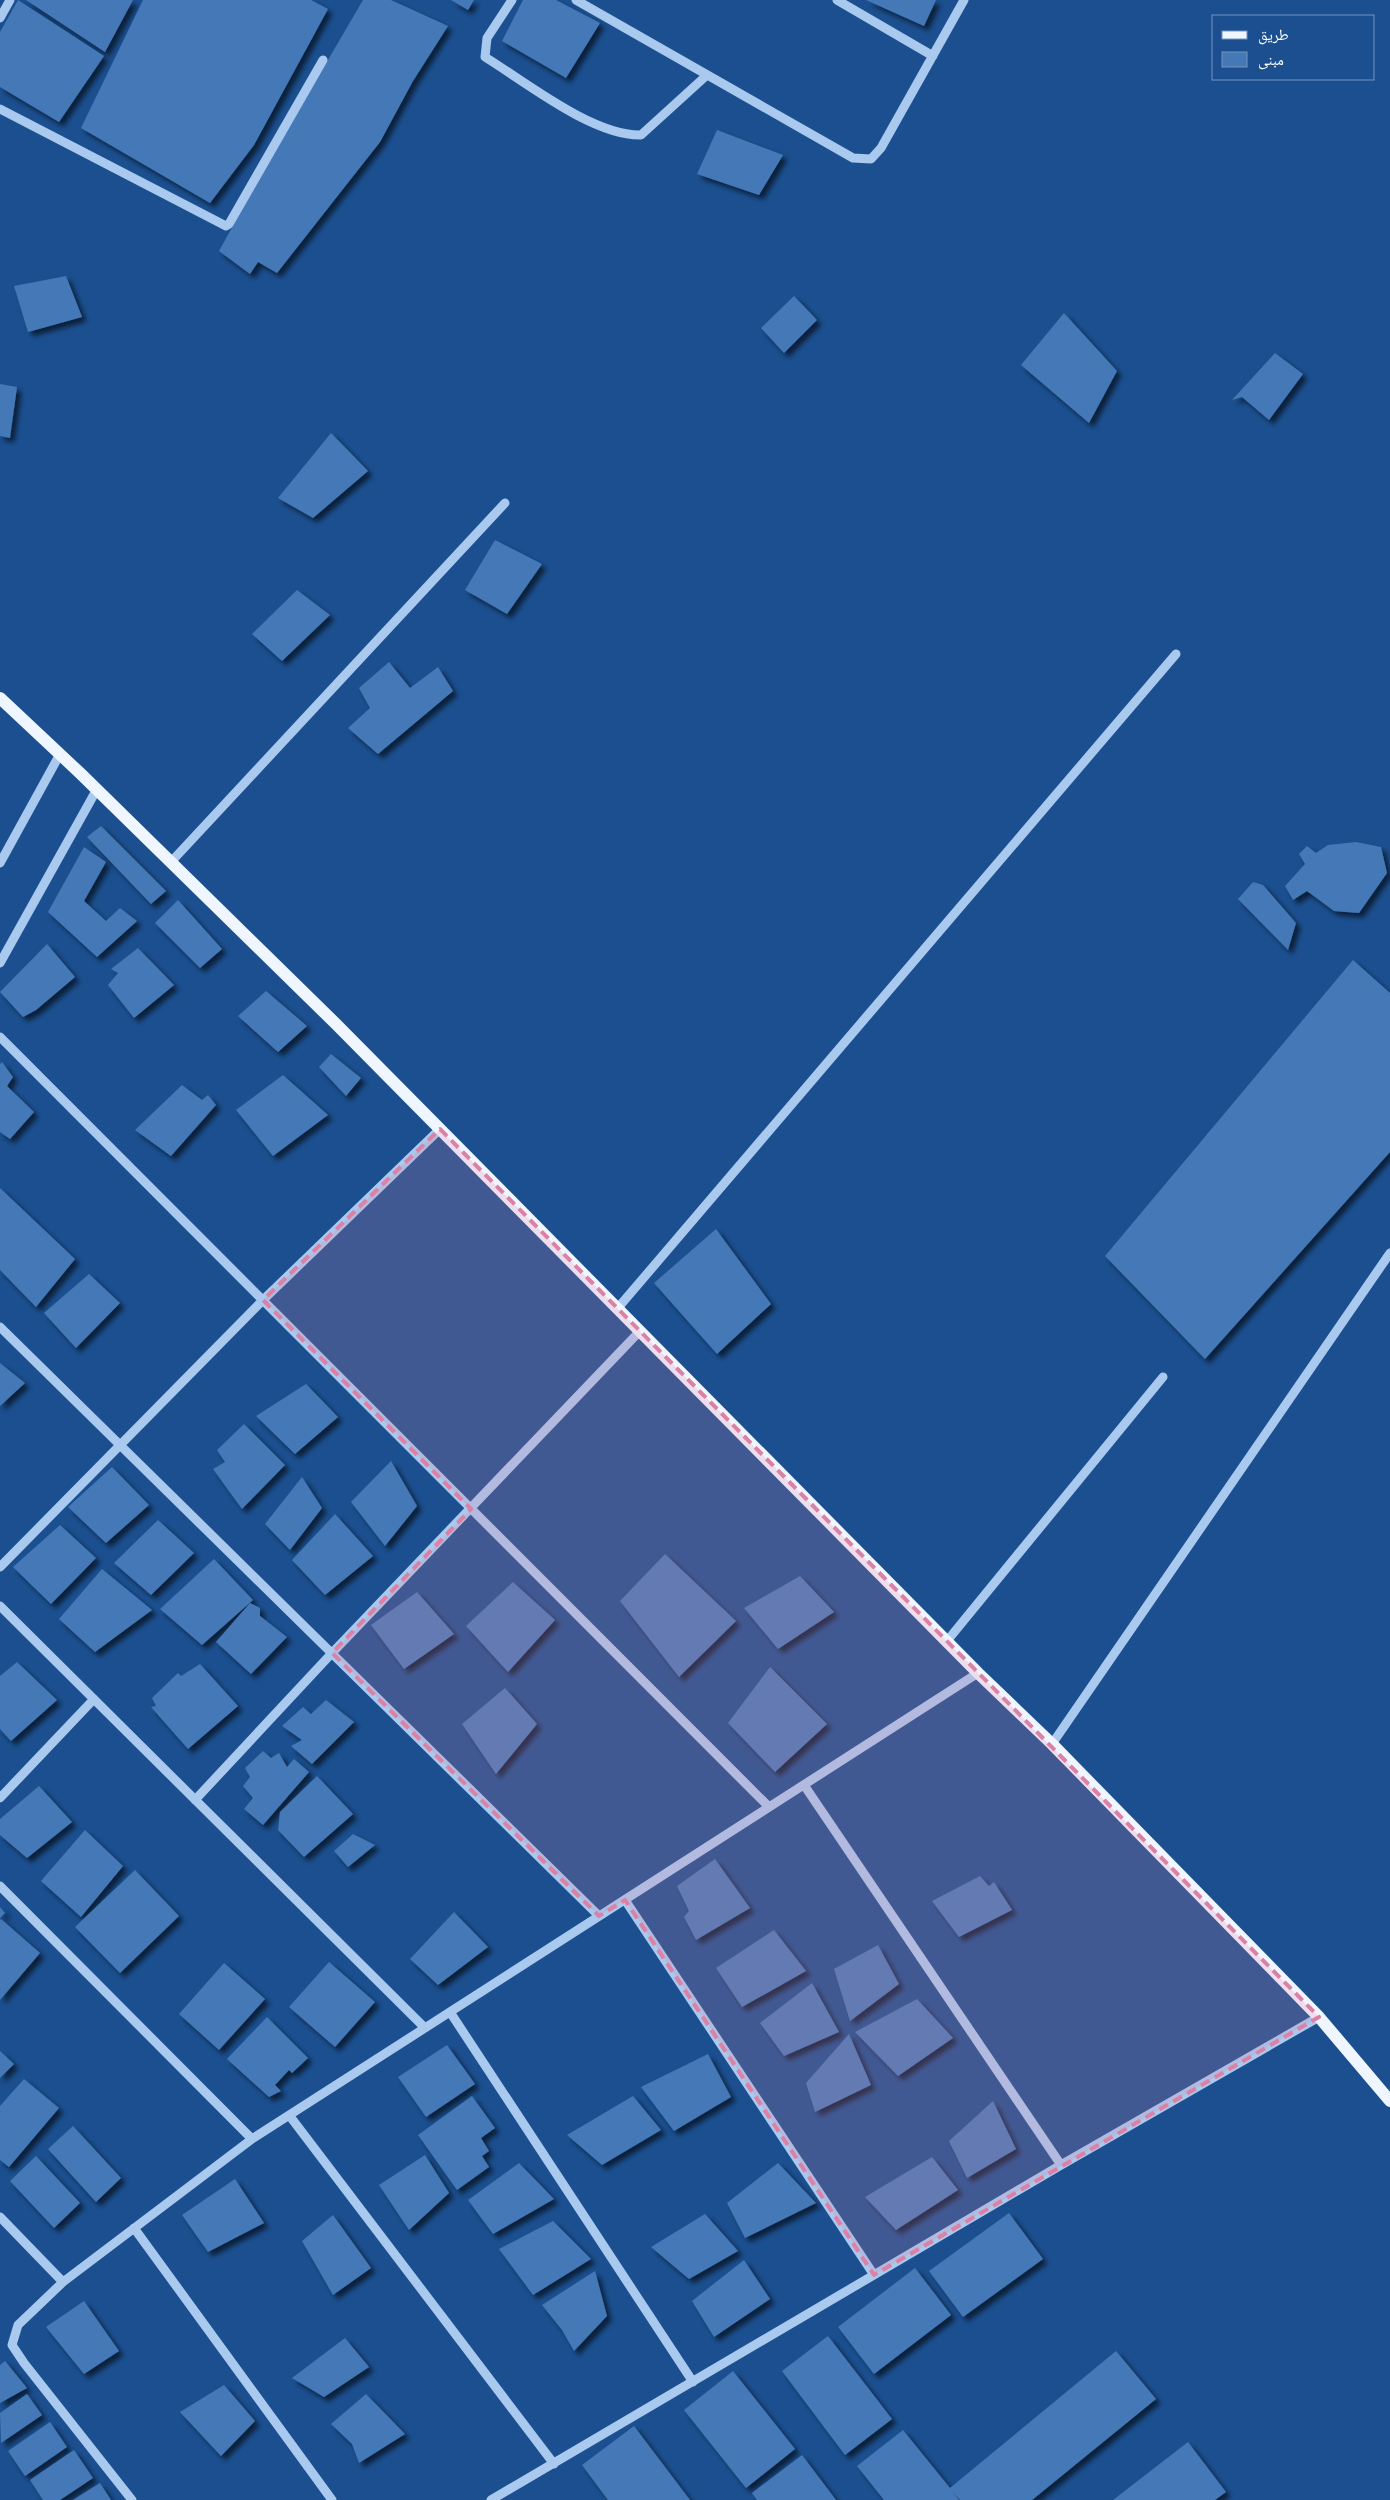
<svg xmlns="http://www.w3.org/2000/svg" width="1390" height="2500" font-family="Barlow,'Noto Naskh Arabic',sans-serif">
<defs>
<filter id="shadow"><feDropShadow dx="4.5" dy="4.5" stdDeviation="2.5" flood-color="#0009"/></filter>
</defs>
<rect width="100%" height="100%" fill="#1b4f8f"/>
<path fill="#4478b7" filter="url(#shadow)" d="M18,0L104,56L59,122L0,87V32Z
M26,0H133L105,52Z
M143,0H311L328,9L254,145L210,203L81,128Z
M363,0H391L448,26L413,81L380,142L277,273L258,262L250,274L219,251L270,159Z
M451,0H474L468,10Z
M523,0H556L600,23L566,78L502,41Z
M866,0H936L924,26Z
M717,130L783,155L759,195L697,174Z
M66,276L82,317L28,332L14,286Z
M794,296L817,320L784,353L761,328Z
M1064,313L1117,371L1089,423L1021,365Z
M1275,353L1303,374L1269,420L1242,397L1232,400Z
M0,384L17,387L10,438L0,436Z
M331,433L368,471L313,518L278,498Z
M495,540L542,564L507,614L465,590Z
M297,590L330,615L282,661L252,634Z
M389,662L410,688L438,667L453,691L378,754L348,728L370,708L359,688Z
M101,826L166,891L151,904L87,837Z
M1356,842L1381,847L1387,873L1359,913L1334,911L1307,891L1293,900L1285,886L1305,864L1299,854L1307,846L1316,853L1328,845Z
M84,847L106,862L84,901L106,921L120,908L137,921L97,957L48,912Z
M1253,882L1263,885L1296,923L1288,950L1238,899Z
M178,900L222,949L200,968L155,923Z
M47,944L75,977L36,1010L23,1017L0,992Z
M138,948L174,985L134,1018L108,985L118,973L111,969Z
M1353,960L1390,993V1152L1205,1359L1105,1256Z
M266,991L307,1026L278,1052L238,1016Z
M331,1054L361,1078L346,1096L319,1067Z
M2,1062L13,1077L7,1086L34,1112L10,1139L0,1132V1064Z
M283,1075L328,1115L273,1156L236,1110Z
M182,1085L202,1100L208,1095L216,1105L171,1156L135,1130Z
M0,1188L75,1259L36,1307L0,1270Z
M716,1229L771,1304L717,1354L654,1283Z
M89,1274L120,1303L76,1348L44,1313Z
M0,1363L25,1383L0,1406Z
M306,1384L338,1417L295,1454L256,1416Z
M244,1424L285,1465L242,1509L213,1469L225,1462L217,1450Z
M391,1461L417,1506L385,1546L351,1502Z
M112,1467L149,1505L106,1543L68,1507Z
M302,1477L322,1508L290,1550L265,1524Z
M335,1514L373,1556L325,1595L292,1560Z
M158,1520L194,1553L151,1595L114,1563Z
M60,1525L96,1558L51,1604L13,1567Z
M665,1554L736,1621L679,1677L620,1601Z
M214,1559L253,1600L202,1645L160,1609Z
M102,1569L152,1610L95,1652L59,1619Z
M800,1576L834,1612L778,1649L744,1608Z
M513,1582L555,1620L508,1672L466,1626Z
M417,1592L454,1634L404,1669L371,1625Z
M250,1603L260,1608V1616L287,1637L251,1674L216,1642Z
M17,1662L57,1700L11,1741L0,1729V1676Z
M200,1664L238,1706L188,1749L151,1707L156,1706L152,1698L178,1673L181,1676Z
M770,1667L827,1724L775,1772L728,1723Z
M505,1688L537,1724L496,1774L462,1724Z
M326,1700L354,1722L312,1764L291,1746L302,1740L282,1726L303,1707L311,1714Z
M263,1751L271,1758L279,1753L287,1767L294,1759L309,1772L263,1825L244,1809L253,1798L243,1786L250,1777L245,1768Z
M317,1776L353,1814L304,1857L278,1830L280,1812Z
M39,1786L72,1822L27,1858L0,1835V1819Z
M85,1830L123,1866L81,1917L41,1881Z
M353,1834L375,1845L348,1867L334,1851Z
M715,1859L750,1908L696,1940L684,1917L689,1911L677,1886Z
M135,1870L179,1916L120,1973L75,1927Z
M980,1876L989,1886L994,1882L1012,1910L959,1937L932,1901Z
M0,1907L5,1913L0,1918Z
M454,1912L488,1947L438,1985L410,1959Z
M1,1919L40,1953L0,2000V1920Z
M774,1930L806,1971L742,2007L716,1968Z
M878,1945L899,1984L850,2021L834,1969Z
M329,1962L375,2002L335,2047L289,2007Z
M224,1963L265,1999L219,2050L179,2014Z
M812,1983L839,2032L784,2056L760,2023Z
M917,1999L953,2038L898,2076L855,2032Z
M267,2017L308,2058L292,2073L289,2070L275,2085L281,2091L269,2097L227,2059Z
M849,2034L871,2085L815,2112L806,2083Z
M447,2045L475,2084L426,2117L398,2077Z
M0,2051L14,2064L0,2078Z
M708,2054L731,2097L674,2131L641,2087Z
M24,2079L59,2108L9,2167L0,2160V2106Z
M472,2096L495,2128L481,2138L489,2151L482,2156L489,2167L457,2190L418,2135Z
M633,2096L661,2130L602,2165L567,2135Z
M993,2101L1016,2149L967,2178L949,2141Z
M73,2126L121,2178L96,2202L48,2149Z
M425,2155L449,2193L409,2230L379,2185Z
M36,2156L80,2203L54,2228L10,2181Z
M932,2157L958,2190L896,2230L865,2197Z
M519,2163L554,2199L493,2234L468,2200Z
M778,2163L816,2203L745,2238L727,2203Z
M235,2179L264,2223L208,2252L182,2215Z
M1009,2213L1043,2259L963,2317L929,2271Z
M705,2214L738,2251L689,2279L651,2247Z
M333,2215L371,2268L333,2295L302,2241Z
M553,2221L591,2259L533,2295L499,2249Z
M744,2260L770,2299L714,2337L692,2301Z
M915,2268L951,2315L874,2374L838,2327Z
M595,2271L607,2316L574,2351L562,2330L542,2305Z
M84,2301L119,2351L84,2374L46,2327Z
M828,2336L892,2419L845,2455L782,2371Z
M345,2338L369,2367L324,2397L292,2378Z
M1116,2351L1156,2399L1032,2500H960L952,2491L959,2500H884L857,2466L903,2430L950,2488Z
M5,2361L27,2388L0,2403V2365Z
M733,2371L795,2449L746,2488L684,2410Z
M224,2385L255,2421L221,2456L180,2412Z
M27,2394L42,2415L1,2443L0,2413Z
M366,2394L405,2434L359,2463L352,2444L331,2424Z
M50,2422L67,2447L25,2476L8,2451Z
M634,2426L690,2500H608L582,2465Z
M1188,2442L1226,2492L1215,2500H1113Z
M74,2450L93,2478L60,2500H43L30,2480Z
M802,2455L836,2500H757L752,2493Z
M100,2483L111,2500H73Z"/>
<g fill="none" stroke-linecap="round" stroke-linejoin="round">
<path stroke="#a9c9ee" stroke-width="9" d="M512,0L487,38L485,57C527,83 593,136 641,135L707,75
M576,0L853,158L871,159L881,148L964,0
M837,0L933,56
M0,18L10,0
M0,109L226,226L229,224L323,60
M171,862L505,503
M0,863L60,754
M0,963L97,789
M0,1037L769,1807
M617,1309L1176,654
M0,1327L599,1916
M0,1567L263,1300L440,1129
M0,1606L425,2028
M947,1641L1163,1377
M1052,1744L1390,1253
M804,1785L1061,2165
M0,1798L94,1699
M195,1800L332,1653L639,1332
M0,1886L252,2139
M625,1900L874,2275
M450,2012L693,2382
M289,2115L554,2464
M0,2217L63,2282L252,2139L978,1673
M134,2228L332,2500
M63,2282L18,2325L12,2345L24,2363L132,2500
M491,2500L1061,2165L1319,2017"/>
<path stroke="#f0f6ff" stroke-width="12" d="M0,698L81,774L336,1024L978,1673L1052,1744L1319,2017L1390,2101"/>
</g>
<path fill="#dd80a5" fill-opacity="0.2" stroke="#dd80a5" stroke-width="4" stroke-dasharray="10 6" stroke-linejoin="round" d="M440,1129L1319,2017L874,2275L625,1900L599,1916L332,1653L471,1509L263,1300Z"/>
<rect x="1212" y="15" width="162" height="65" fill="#1b4f8f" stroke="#7695bc"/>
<rect x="1222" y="31" width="25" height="8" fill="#f0f6ff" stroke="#7695bc"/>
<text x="1258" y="40" font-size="15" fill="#ffffff">طريق</text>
<rect x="1222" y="52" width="25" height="15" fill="#4478b7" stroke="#7695bc"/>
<text x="1258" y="65" font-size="15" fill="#ffffff">مبنى</text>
</svg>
